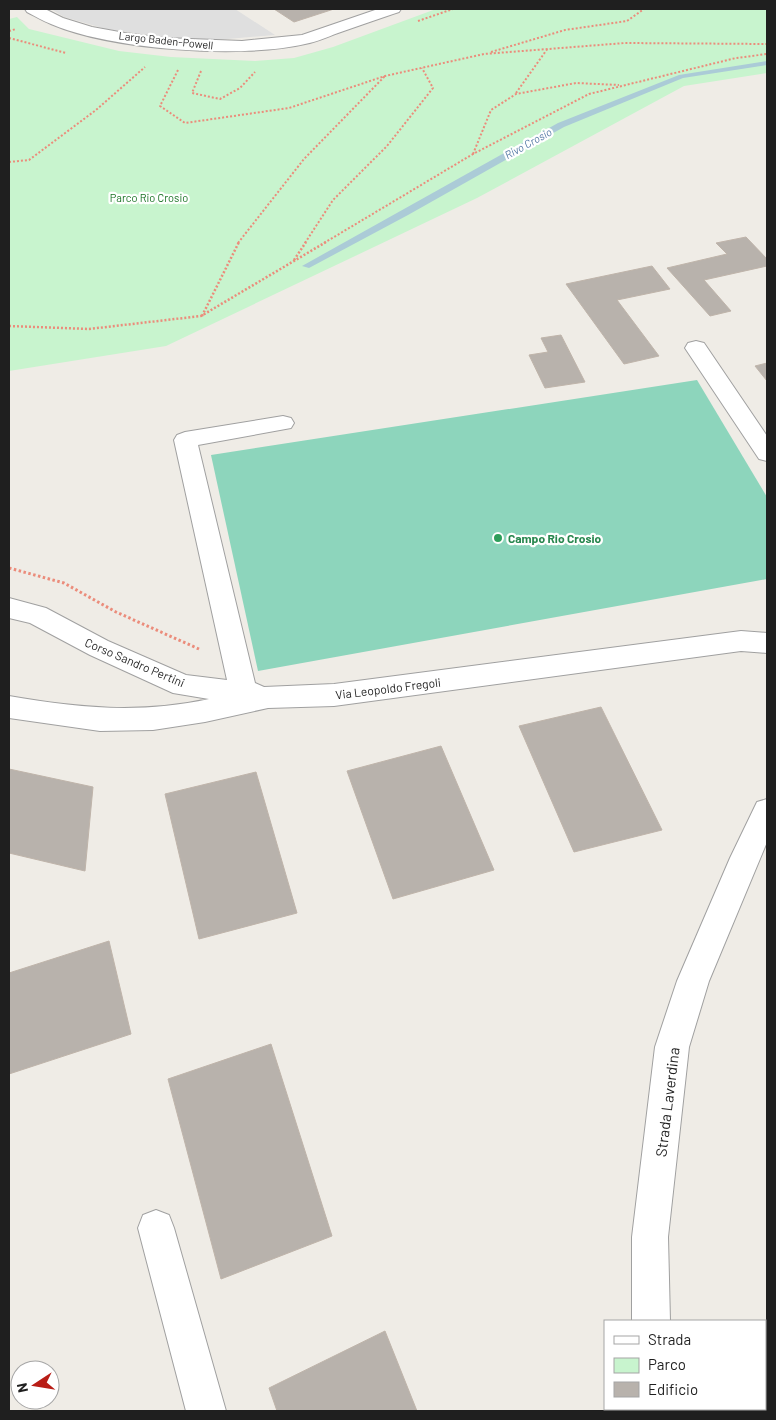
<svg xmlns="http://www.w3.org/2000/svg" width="776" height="1420" font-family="Barlow,sans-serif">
<rect width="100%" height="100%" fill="#efece6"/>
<path fill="#c8f4ce" d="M436,9H767V73L684,86L477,198L166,346L9,371V19L17,17L29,29L119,51L171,57L255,61L294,58L333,47Z"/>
<path fill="#8dd5bc" d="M697,380L767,497V579L258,671L211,455Z"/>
<path fill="#dfdfdf" d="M51,9H235L275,35L216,40L170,38L106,29L64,17Z"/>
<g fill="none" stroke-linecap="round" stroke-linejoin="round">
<path fill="#abcbd7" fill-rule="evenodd" d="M767,61V65L683,78L564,127L408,215L309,268L302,266L558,123L679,75Z"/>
</g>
<path fill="#b8b2ac" stroke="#bfb4aa" d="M274,9H334L294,22Z
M746,237L767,259V266L704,280L731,311L710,316L667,268L727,254L716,243Z
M652,266L670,289L617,300L659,356L624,364L566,284Z
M561,335L585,382L545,388L529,355L548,352L541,338Z
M767,363V381L755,366Z
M601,707L662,830L574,852L519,726Z
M441,746L494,870L393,899L347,771Z
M9,769L93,787L85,871L9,853Z
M256,772L297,913L199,939L165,794Z
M109,941L131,1034L9,1074V973Z
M271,1044L332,1236L221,1279L168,1079Z
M385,1331L417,1411H277L269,1388Z"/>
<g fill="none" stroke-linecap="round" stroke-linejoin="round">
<defs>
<path id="minor" d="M25,9H45L63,18L92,27L125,33L164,38L242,41L302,35L378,9H401L399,12C378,19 358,26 338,33C327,37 317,42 305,44C241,59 112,50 51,24C43,21 35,16 27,12Z
M696,341L704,343L767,436V461L759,459L685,348L688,343Z
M283,416L291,418L294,423L291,428L198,445L255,683L264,687L334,684L741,631L767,633V653L741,651L334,706L268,708L205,722L153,730L100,731L9,718V696C78,708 140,714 209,699L173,693L90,655L30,623L9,618V598L46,608L108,641L186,675L227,680L174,440L177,435L185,432Z
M767,799V842L709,981L689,1047L668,1237L670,1321H632V1237L655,1047L677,981L730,858L757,802Z
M156,1210L169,1215L174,1228L226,1411H186L138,1228L143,1215Z
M638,1409H678V1411H638Z"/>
</defs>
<use href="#minor" stroke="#a0a0a0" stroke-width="2"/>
<path stroke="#eb8c7b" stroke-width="2" stroke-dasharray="2 2" stroke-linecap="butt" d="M418,21L453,9
M9,31L16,29
M9,38L66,53
M491,52L565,30L627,21L644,9
M178,70L160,106L185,123L289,108L385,76L484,54L625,43L767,44
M201,71L192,93L220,99L240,88L255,72
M516,93L548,48
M473,154L491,110L516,94L576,83L619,85
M9,162L29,160L96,110L145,67
M238,243L304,159L385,76
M305,243L333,200L387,146L433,88L422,68
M324,243L473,154L589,94L736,58L767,54"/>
<path stroke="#eb8c7b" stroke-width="2.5" stroke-dasharray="2 2" stroke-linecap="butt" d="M294,260L306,242
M202,316L239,242
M9,326L89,329L201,316L326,242"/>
<path stroke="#eb8c7b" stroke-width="3" stroke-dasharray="2.5 2.5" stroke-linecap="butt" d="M9,568L64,583L116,612L199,649"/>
<use href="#minor" fill="#fff" fill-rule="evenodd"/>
</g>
<circle fill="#2e9e5b" stroke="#fff" stroke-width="2" cx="498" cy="538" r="5"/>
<g text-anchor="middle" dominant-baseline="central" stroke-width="4.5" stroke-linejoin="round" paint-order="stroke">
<g font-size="11" fill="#1f1f1f" stroke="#fff">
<text transform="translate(166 40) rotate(6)">Largo Baden-Powell</text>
</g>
<g font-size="11" font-style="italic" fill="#5579a5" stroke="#fff">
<text transform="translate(528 143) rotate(-29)">Rivo Crosio</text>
</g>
<g font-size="11" fill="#187223" stroke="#fff">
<text x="149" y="197">Parco Rio Crosio</text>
</g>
<g font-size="12" font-weight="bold" fill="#27864d" stroke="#fff" text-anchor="start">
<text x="508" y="538">Campo Rio Crosio</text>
</g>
<g font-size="12" fill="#1f1f1f" stroke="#fff">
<text transform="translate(135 662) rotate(23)">Corso Sandro Pertini</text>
<text transform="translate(388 688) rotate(-7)">Via Leopoldo Fregoli</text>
</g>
<g font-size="15" fill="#1f1f1f" stroke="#fff">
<text transform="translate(667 1102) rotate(-83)">Strada Laverdina</text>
</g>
</g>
<rect width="776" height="1420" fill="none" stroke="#1f1f1f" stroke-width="20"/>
<rect x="604" y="1320" width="162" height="90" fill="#ffffff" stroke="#a5a5a5"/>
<rect x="614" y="1336" width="25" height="8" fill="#ffffff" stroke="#a5a5a5"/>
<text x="648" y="1345" font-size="15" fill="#1f1f1f">Strada</text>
<rect x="614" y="1358" width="25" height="15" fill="#c8f4ce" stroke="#a5a5a5"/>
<text x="648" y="1370" font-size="15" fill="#1f1f1f">Parco</text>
<rect x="614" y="1382" width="25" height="15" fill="#b8b2ac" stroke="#a5a5a5"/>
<text x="648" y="1395" font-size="15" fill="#1f1f1f">Edificio</text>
<g transform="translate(35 1385) rotate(258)"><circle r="24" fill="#ffffff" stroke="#a5a5a5"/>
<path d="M0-4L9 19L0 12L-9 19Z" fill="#b81d16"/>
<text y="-8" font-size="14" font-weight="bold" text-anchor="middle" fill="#1f1f1f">N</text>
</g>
</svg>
